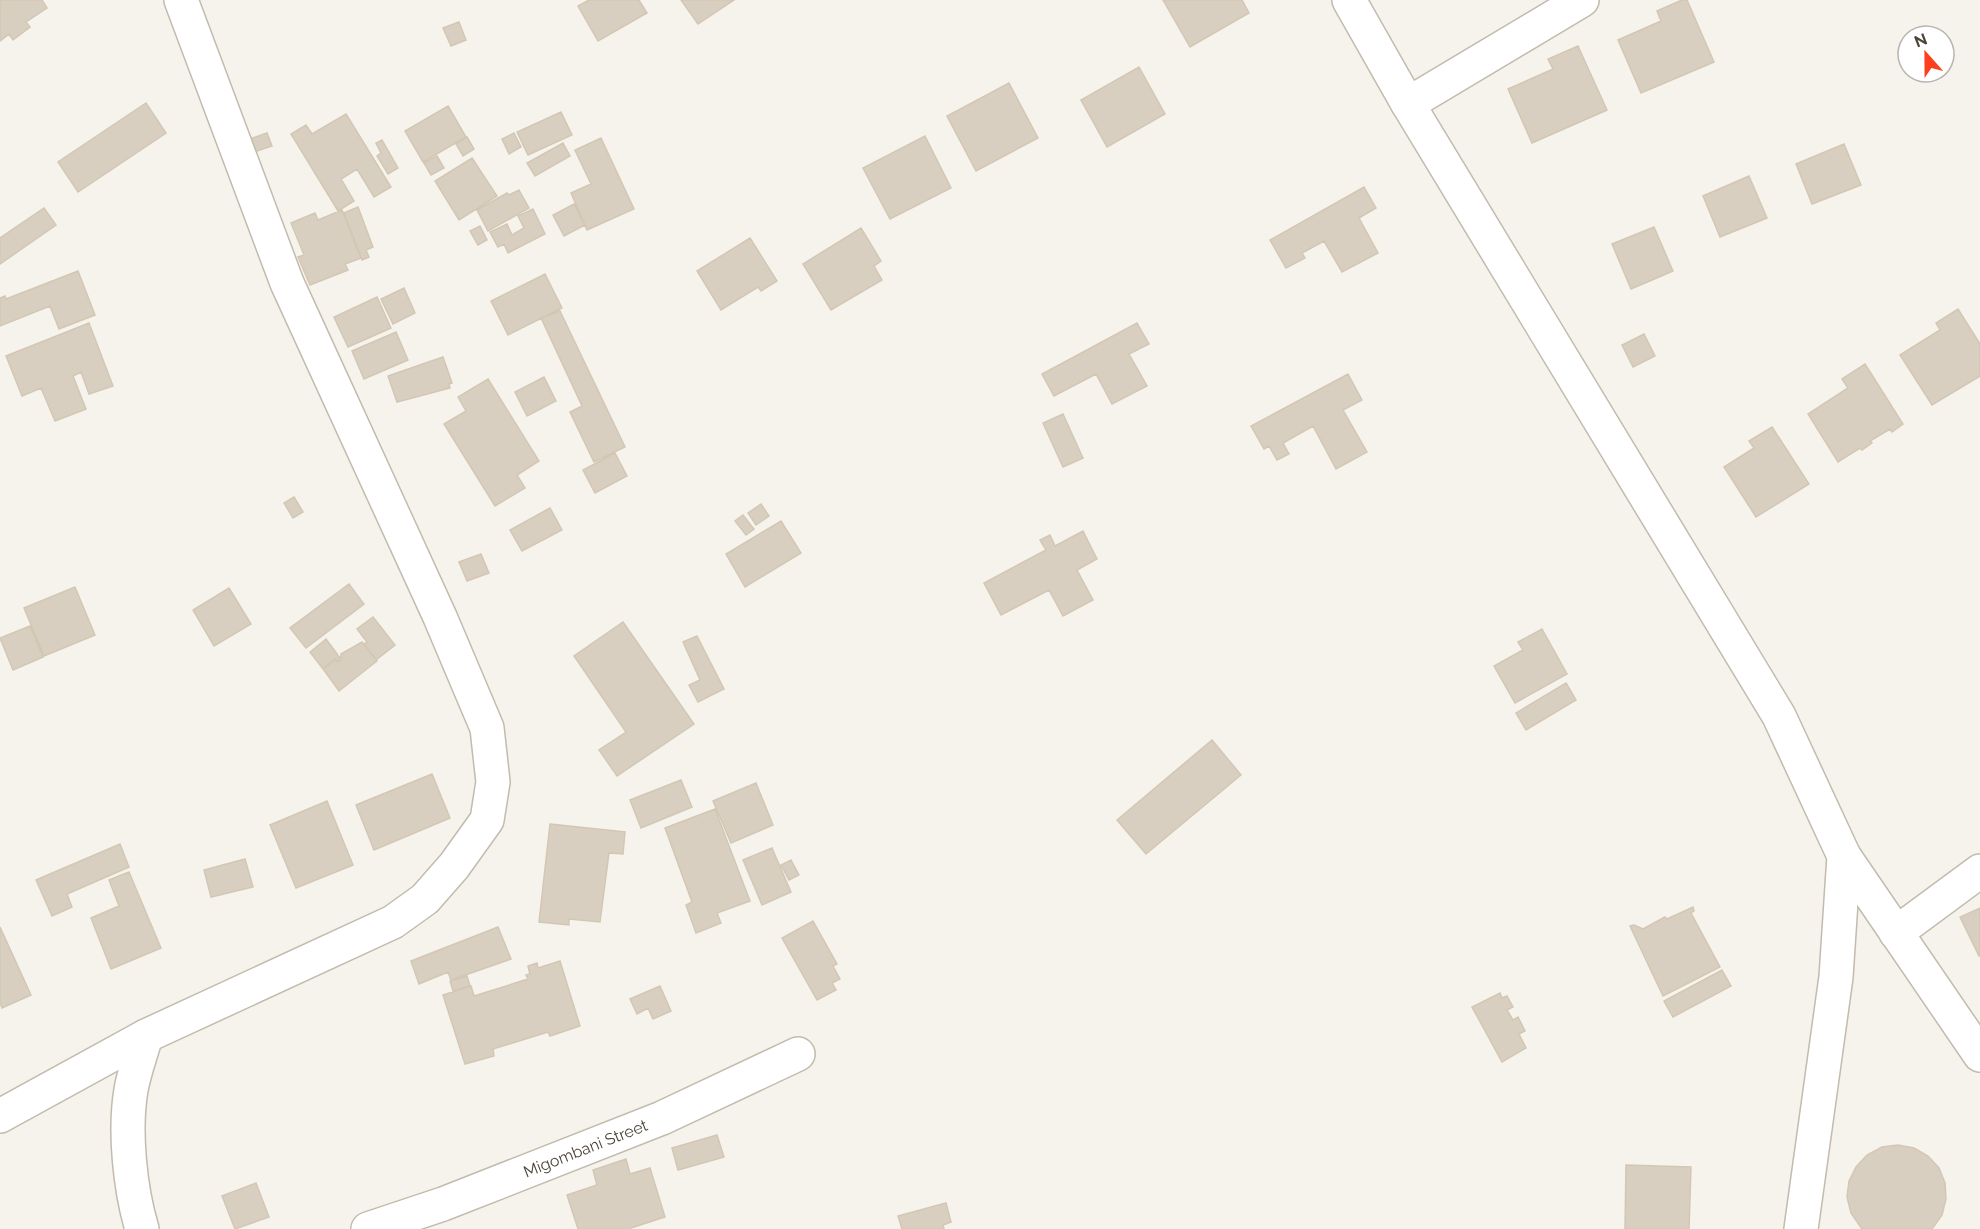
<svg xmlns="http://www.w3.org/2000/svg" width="1980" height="1229" font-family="Raleway,sans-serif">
<rect width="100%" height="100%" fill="#f6f3ec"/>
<path fill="#d8cfc1" stroke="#d3c7b4" stroke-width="1.5" d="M0,0H42L47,8L26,22L30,27L13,40L9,34L0,41Z
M589,0H639L647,13L598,41L578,6Z
M681,0H734L698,24Z
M1163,0H1242L1249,13L1190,47Z
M1682,0H1687L1714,62L1641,93L1618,40L1661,21L1657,11Z
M459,22L466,40L451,46L443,28Z
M1578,46L1607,110L1532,143L1508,89L1553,69L1548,59Z
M1139,67L1165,114L1107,147L1081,100Z
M1009,83L1038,138L976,171L947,116Z
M146,103L166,133L78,192L58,162Z
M448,106L466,137L423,162L405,131Z
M561,112L572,135L528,155L517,132Z
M346,114L391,187L374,197L357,169L341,179L354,201L338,211L291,134L306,125L312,134Z
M267,133L272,146L251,153L247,140Z
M514,133L521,147L509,154L502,139Z
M925,136L951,188L890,219L863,168Z
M467,137L474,149L463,156L456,144Z
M601,138L634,209L587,230L571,193L591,184L575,150Z
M382,140L398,168L388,174L377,156L381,153L376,143Z
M563,143L570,156L535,176L527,163Z
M1844,144L1861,185L1812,204L1796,164Z
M437,156L444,168L431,175L424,163Z
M472,158L497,196L459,220L435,181Z
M1749,176L1767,218L1720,237L1703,196Z
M1364,187L1376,208L1359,218L1378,253L1342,272L1324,241L1302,253L1305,258L1286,268L1270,240Z
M519,190L529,208L488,231L477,210L507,193L509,195Z
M574,204L585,225L564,236L553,215Z
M358,207L373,247L366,250L369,257L362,260L344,213Z
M44,208L56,225L0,264V238Z
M533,209L545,234L508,253L504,244L498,247L490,232L507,224L512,235L524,228L518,216Z
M342,210L361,258L345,264L348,270L310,285L298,257L304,255L291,223L315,213L318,220Z
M480,226L487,240L478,245L470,231Z
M1654,227L1673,271L1631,289L1612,244Z
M861,228L881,261L874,266L882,280L831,310L803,264Z
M750,238L777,281L761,291L758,287L721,310L697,271Z
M78,271L95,315L59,329L50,306L0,326V298L5,296L6,299Z
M545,274L562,308L508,335L491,301Z
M404,288L415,313L393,324L381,299Z
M377,297L391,328L348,347L334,317Z
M1958,309L1980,344V376L1932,405L1900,355L1940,330L1936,323Z
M560,311L625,447L594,462L570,412L582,406L541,318Z
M89,323L113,386L89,394L81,372L73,376L86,409L55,421L41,388L22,396L6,356Z
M1137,323L1149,344L1129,354L1147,386L1112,404L1096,374L1054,396L1042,374Z
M396,332L408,360L364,379L352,351Z
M1644,334L1655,356L1633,367L1622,345Z
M443,357L452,383L449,384L450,388L397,402L388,376Z
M1865,364L1903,424L1892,432L1890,429L1870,441L1872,443L1862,450L1860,448L1838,462L1808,414L1848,388L1842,379Z
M1348,374L1362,400L1343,410L1367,452L1336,469L1313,426L1283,443L1289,454L1277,460L1269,446L1264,449L1251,426Z
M544,377L556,401L527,416L515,392Z
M488,379L539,461L517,475L525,488L495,506L444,424L466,411L458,397Z
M1063,414L1083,458L1063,467L1043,423Z
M1772,427L1809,484L1756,517L1724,467L1754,448L1749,441Z
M615,453L627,476L595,493L583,470Z
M294,497L303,512L293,518L284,503Z
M761,504L769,516L756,525L748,513Z
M550,508L562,530L522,551L510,530Z
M743,515L754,529L746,535L735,521Z
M781,521L801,553L745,587L726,554Z
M1083,531L1097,559L1077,570L1093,600L1063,616L1049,590L1001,615L984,583L1046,550L1040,540L1050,535L1055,546Z
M481,554L489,573L467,581L459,562Z
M349,584L364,604L306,648L290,628Z
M75,587L95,635L44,656L24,608Z
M229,588L251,624L214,646L193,610Z
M373,617L395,645L376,660L364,644L367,642L357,629Z
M623,622L694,724L617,776L599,750L626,732L574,656Z
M30,626L43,657L13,670L0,638Z
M1542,629L1567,674L1515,703L1494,666L1523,650L1518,642Z
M697,636L724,689L698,702L689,685L700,680L683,642Z
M326,639L340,658L337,661L335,659L323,669L310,652Z
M362,642L377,661L339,691L323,669L335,660L337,662L341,660V654Z
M1566,683L1576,700L1526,730L1516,713Z
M1212,740L1241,775L1146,854L1117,820Z
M432,774L450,818L374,850L356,805Z
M681,780L692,807L641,828L630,800Z
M756,783L773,825L731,843L713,801Z
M327,801L353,865L296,888L270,825Z
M715,809L750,901L717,913L721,923L696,933L686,905L692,902L665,828Z
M550,824L625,832L623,854L609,853L600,922L569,919V925L539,922Z
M120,844L129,867L67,894L72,907L52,916L36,880Z
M772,848L791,892L762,905L743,860Z
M245,859L253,887L211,897L204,870Z
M791,860L799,875L789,880L781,865Z
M129,872L161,948L111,969L91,918L119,906L109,880Z
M1693,907L1694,911L1691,913L1720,967L1663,996L1630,926L1634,925L1643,929L1665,917L1667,919Z
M1980,908V956H1979L1960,917Z
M813,921L837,964L833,966L840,979L832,983L836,990L817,1000L782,938Z
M0,927L31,995L2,1008L0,1003Z
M498,927L511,959L451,980L448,972L419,984L411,961Z
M560,961L580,1026L550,1036L548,1032L493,1049L494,1056L465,1064L443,995L471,986L474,996L528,979L526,975L530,974L528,966L537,963L538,968Z
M1722,970L1731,986L1673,1017L1664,1001Z
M467,976L470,986L453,991L450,981Z
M660,986L671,1011L653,1019L648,1008L637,1014L630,999Z
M1500,993L1502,998L1507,996L1513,1007L1507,1010L1513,1020L1518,1017L1525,1031L1519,1034L1526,1048L1502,1062L1472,1007Z
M717,1135L724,1157L678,1170L672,1148Z
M1898,1145L1914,1148L1928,1156L1939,1168L1945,1183L1946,1199L1942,1215L1932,1229H1862L1851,1213L1847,1197L1849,1181L1856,1167L1867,1155L1882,1147Z
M626,1159L630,1174L650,1168L665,1217L628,1229H578L567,1195L597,1185L593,1170Z
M1626,1165L1691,1167L1689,1229H1625Z
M256,1183L269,1217L235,1229L222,1196Z
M946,1203L951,1222L943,1225L944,1229H902L898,1216Z"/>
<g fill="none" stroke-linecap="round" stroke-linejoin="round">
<defs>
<g id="street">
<path d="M1349,0L1408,104L1779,716L1844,856L1836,977L1801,1229"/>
<path d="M1408,104L1582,0"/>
<path d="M1844,856L1980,1055"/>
<path d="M1896,933L1980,871"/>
<path d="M0,1116L146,1036L393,922L425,899L454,866L487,820L493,782L487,728L440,617L287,283L181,0"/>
<path d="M142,1229C130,1189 124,1131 131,1090C134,1072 141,1054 146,1036"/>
<path id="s1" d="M368,1229L443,1204L662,1118L798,1054"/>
</g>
</defs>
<use href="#street" stroke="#c2bbae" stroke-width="36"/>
<use href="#street" stroke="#fff" stroke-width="33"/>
</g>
<g text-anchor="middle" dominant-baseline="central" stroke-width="6" stroke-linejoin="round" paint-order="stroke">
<g font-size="16" fill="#4b4439" stroke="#fff">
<text stroke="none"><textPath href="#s1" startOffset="232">Migombani Street</textPath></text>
</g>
</g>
<g transform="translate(1926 54) rotate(339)"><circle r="28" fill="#ffffff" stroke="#b7b4b0" stroke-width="1.5"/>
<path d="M0-4.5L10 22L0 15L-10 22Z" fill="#fc3f1d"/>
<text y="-9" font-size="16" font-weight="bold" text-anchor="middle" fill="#4b4439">N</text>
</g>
</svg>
